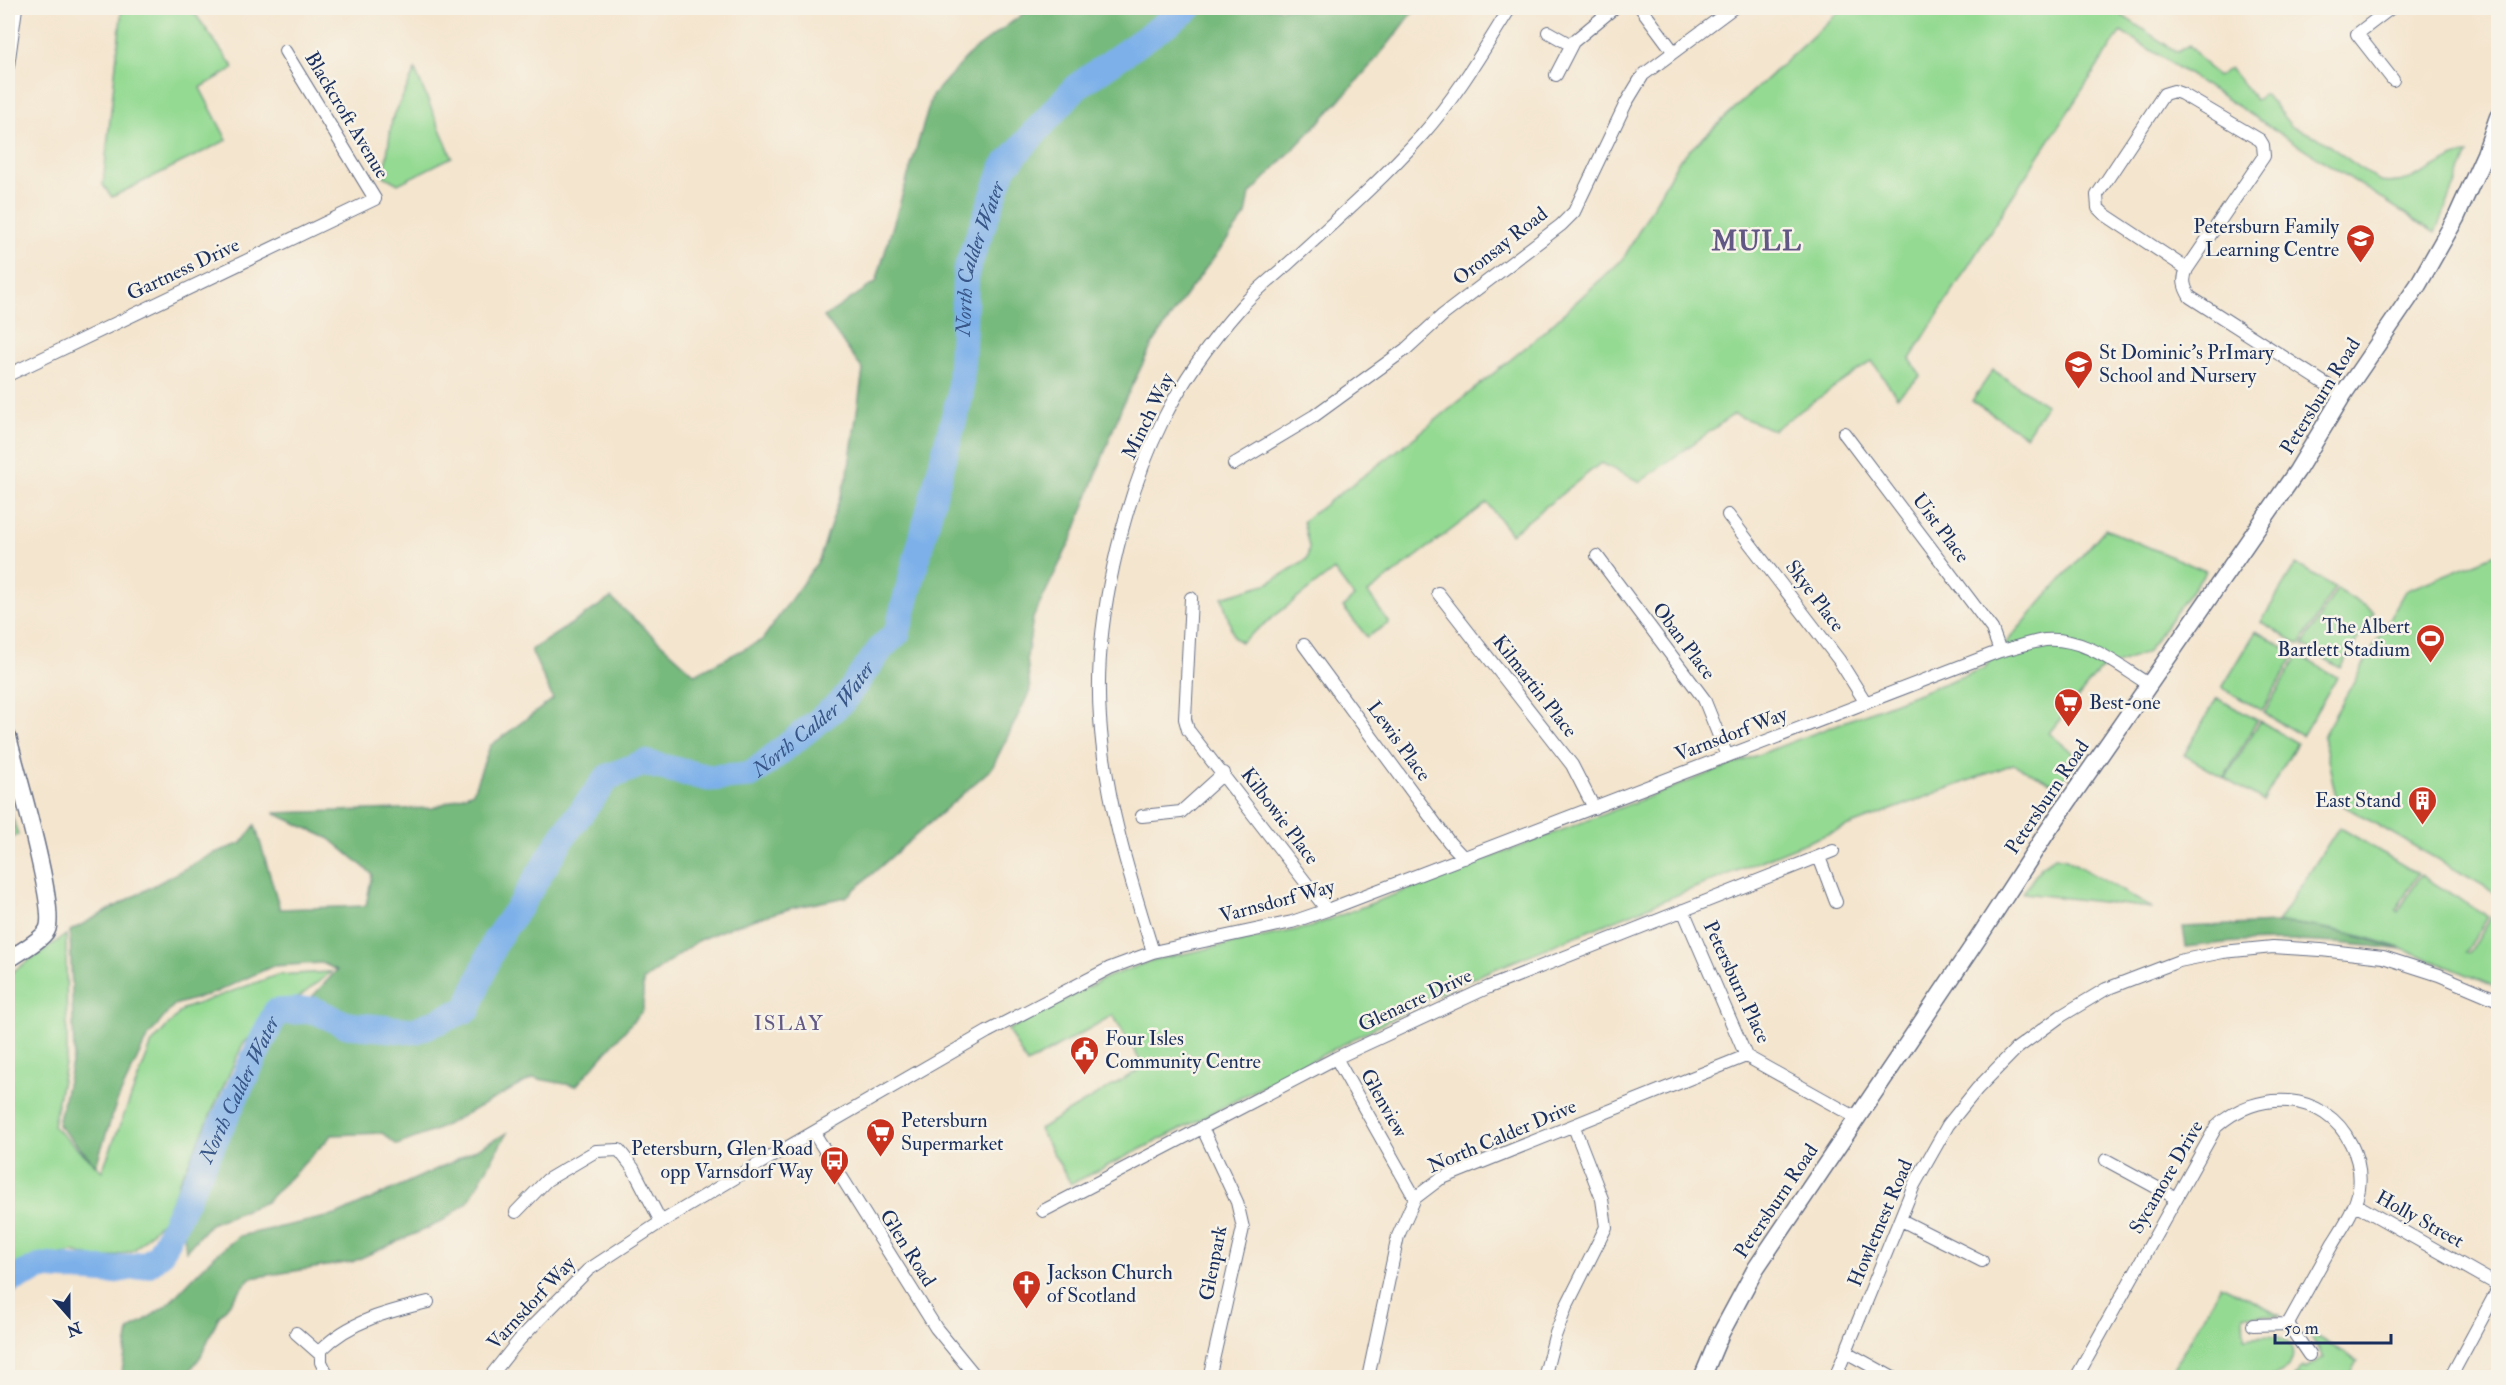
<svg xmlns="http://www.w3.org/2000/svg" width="2506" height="1385" font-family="'IM FELL Double Pica',serif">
<rect width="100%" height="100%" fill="#f7f3e8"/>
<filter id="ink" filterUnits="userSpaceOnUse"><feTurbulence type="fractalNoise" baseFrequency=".0167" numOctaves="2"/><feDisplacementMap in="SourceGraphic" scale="12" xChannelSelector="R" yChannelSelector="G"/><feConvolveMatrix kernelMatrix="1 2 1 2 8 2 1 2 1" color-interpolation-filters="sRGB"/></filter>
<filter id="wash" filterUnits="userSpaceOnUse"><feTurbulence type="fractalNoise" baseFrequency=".008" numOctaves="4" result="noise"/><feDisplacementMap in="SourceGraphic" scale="24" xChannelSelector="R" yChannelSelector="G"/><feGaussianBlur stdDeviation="1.35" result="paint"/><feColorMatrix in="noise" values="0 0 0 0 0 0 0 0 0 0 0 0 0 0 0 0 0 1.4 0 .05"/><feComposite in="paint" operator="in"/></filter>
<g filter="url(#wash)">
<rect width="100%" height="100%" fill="#f4e5ce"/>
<path fill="#94da93" stroke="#588478" stroke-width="1.5" d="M122,8H191L234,68L200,88L227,140L112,197L103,185Z
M1843,8H2111L2177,52L2189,45L2217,77L2230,68L2256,100L2265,94L2292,127L2317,137L2380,182C2416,188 2439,157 2468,154L2435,233L2121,31L2006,206L1910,359L1921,376L1897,397L1872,361L1773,430L1734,414L1640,482L1601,463L1511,534L1487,503L1368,593L1389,623L1367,637L1343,607L1354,597L1334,570L1241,642L1234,638L1222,597L1269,583L1307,559L1309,547L1303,521L1410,441L1531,343L1623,259L1679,160Z
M415,70L452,157L398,184L384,176L392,120Z
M1993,370L2046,405L2026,436L1972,401Z
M2105,529L2206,571L2146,653L2099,671L2049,733L2078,757L2059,786L2013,764L1830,833L1460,983L1193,1123L1071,1184L1039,1129L1144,1067L1113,1015L1027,1064L1008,1030L1105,978L1154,960L1310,927L1984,668Z
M2498,553V894L2337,802L2323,736L2405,591Z
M2296,564L2335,587L2300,645L2261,622Z
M2337,589L2374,612L2340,668L2303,645Z
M2256,631L2295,654L2262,711L2222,688Z
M2298,655L2337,677L2302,736L2264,713Z
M2217,698L2257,720L2224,778L2184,755Z
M2260,721L2297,743L2263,801L2225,779Z
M8,805L18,835L8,837Z
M2339,827L2418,874L2396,910L2398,912L2421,875L2488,917L2466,952L2470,953L2492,916L2498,920V988C2429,958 2354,925 2277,923Z
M2055,857L2066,859L2152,908L2023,893L2042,866Z
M66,935L67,1054L53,1126L102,1171L152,1043L183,1009L277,975L331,972L261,1027L243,1044L162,1221L134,1250L102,1260L73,1252L8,1266V975Z
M2221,1285L2281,1315H2243L2244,1338C2255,1337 2270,1334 2281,1338C2300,1345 2294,1370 2276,1375C2250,1382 2197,1378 2169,1377Z
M2307,1331L2358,1361L2349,1377H2294L2303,1367L2305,1369L2324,1357Z"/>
<path fill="#77ba7d" stroke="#49746e" stroke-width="1.5" d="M1031,8H1416C1367,76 1308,133 1250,194L1246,215L1185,296L1152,345L1122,406L1073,536L1033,618L1027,657L1030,691L992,768L846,897L792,908L733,926L699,940L643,981V1010L576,1086L533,1078L436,1130L397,1145L382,1133L332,1135L266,1202L210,1224L186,1251L178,1183L253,1041L310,999L337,970L322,963L273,966L214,993L174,1005L147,1038L116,1104L96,1165L58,1125L74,1054L70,931L212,854L242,843L255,825L280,909L366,906L372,874L330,839L274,813L433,808L473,792L490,746L553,699L531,650L611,598L695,674L762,640L819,560L848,473L863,370L824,317L876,282L932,96L970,53Z
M2277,923C2321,924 2361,937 2402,950C2330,940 2259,937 2186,947L2183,927Z
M507,1133L468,1202L441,1222L352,1262L250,1278L218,1318L201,1356L185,1377H121L129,1331L167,1305L211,1259L239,1236L336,1215L450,1163Z"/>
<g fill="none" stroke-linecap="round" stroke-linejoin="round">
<path stroke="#7db0e9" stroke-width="4.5" d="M8,1262L19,1276"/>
<path stroke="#7db0e9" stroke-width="27" id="s1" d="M8,1281L43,1266L109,1271L148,1264L160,1254L276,1012L314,1010L347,1025L414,1031L468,1009L495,941L521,904L563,836L608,777L644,763L709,778L751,775L842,702L882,647L897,633L960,396L966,271L1004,167L1076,87L1189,8"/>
</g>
</g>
<g filter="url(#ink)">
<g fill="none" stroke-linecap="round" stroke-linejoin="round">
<defs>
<path id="street" d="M1641,8L1673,51
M2391,8L2357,34L2393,80
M1548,32L1571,45
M8,66L16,8
M1556,75L1573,42L1614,8
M2187,269L2104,214L2098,208L2097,195L2164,94L2174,91L2182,94L2260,140L2263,145L2264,156L2187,269C2182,280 2184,287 2190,297L2343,395
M8,375L375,199L285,51
M1844,433L1992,629L2000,651
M1234,464L1314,416L1406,349L1443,315L1561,225L1574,212L1626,103L1643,75L1733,8
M1728,515L1839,660L1866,703
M1597,556L1704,699L1727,756
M1438,593L1572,765L1594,808
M1191,598L1185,719L1188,730L1327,910
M1304,645L1449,842L1464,858
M1142,816L1181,812L1224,773
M1819,857L1836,902
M1683,910L1746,1056L1857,1118
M1153,952C1129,875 1105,798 1100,718C1093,625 1122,503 1163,420C1183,380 1211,341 1241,307C1255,291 1273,277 1289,263C1335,221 1382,180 1423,134C1457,96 1483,51 1510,8
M1336,1058L1415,1198
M1202,1127L1237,1202L1243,1228L1209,1378
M814,1133L936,1328L977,1378
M2106,1160L2176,1198
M2355,1204L2498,1285
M1043,1211L1336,1058L1489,987L1833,851
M516,1212L547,1180L596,1151L619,1150L633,1168L661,1222
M1901,1220L1982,1261
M2253,1325L2288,1324
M296,1333L321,1355
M1846,1352L1893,1378
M329,1378L321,1362V1350C349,1321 390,1311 428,1302
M489,1378L520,1339L588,1270L661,1222L738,1176L987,1032L1110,968L1153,952L1292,922L1327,910L2000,651C2014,648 2030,642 2045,640C2086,637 2117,665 2150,685
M1368,1378L1398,1236L1415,1198L1440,1179L1746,1056
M1544,1378L1555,1336L1566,1307L1606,1227L1602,1199L1574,1127
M1835,1378L1914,1185L1948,1125L1977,1089L2016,1049L2061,1016L2106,989L2179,961L2223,952L2273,947L2321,950L2383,957L2439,975L2498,1000
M2076,1378L2216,1127C2256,1089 2325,1090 2351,1144C2358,1158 2361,1174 2359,1189C2356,1208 2343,1227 2333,1243C2318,1270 2303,1297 2288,1324L2309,1355
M2450,1378L2498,1289"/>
<path id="secondary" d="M8,737C15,766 58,910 47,930C42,940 18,953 8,960
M1702,1378L1721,1333L1756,1268L1979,937L2047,832L2297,471L2343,395L2418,285L2456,218L2485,154L2498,117"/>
</defs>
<use href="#street" stroke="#676f85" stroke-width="14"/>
<use href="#secondary" stroke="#676f85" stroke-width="19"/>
<use href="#street" stroke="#fff" stroke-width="12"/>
<use href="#secondary" stroke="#fff" stroke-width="16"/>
</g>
</g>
<defs>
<symbol id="school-pin" viewBox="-11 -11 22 30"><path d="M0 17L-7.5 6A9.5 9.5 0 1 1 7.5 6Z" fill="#c8321e" stroke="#f7f3e8"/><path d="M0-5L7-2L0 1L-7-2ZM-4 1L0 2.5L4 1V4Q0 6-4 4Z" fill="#fff"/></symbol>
<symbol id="stadium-pin" viewBox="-11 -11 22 30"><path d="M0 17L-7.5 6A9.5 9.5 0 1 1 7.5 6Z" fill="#c8321e" stroke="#f7f3e8"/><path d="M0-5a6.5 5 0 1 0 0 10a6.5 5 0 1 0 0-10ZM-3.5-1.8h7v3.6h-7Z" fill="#fff"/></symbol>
<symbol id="supermarket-pin" viewBox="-11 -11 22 30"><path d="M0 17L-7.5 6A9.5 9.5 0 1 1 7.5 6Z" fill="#c8321e" stroke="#f7f3e8"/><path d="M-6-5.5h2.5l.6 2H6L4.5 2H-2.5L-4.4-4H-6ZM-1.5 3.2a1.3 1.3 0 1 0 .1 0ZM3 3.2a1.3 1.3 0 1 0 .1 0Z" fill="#fff"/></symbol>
<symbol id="building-pin" viewBox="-11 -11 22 30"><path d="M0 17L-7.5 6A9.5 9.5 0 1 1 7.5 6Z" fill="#c8321e" stroke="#f7f3e8"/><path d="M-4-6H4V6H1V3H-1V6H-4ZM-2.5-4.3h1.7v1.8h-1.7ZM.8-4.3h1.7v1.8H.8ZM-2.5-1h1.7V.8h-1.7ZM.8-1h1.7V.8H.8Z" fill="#fff"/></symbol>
<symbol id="civic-pin" viewBox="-11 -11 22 30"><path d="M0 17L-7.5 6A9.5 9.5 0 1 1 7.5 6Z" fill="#c8321e" stroke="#f7f3e8"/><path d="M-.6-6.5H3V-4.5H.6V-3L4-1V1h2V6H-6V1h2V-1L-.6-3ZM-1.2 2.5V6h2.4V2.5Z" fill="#fff"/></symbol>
<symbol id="bus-pin" viewBox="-11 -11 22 30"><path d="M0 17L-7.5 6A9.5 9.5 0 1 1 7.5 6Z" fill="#c8321e" stroke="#f7f3e8"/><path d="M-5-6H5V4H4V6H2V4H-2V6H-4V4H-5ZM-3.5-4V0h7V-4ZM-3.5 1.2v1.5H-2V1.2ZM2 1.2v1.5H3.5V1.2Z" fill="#fff"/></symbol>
<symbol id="church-pin" viewBox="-11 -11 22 30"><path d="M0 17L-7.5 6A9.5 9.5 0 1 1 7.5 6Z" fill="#c8321e" stroke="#f7f3e8"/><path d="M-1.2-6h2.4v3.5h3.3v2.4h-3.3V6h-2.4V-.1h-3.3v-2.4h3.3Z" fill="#fff"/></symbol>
</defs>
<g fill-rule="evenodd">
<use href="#school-pin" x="2344" y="222" width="33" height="45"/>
<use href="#school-pin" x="2062" y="348" width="33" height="45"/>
<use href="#stadium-pin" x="2414" y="622" width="33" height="45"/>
<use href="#supermarket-pin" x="2052" y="686" width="33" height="45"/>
<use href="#building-pin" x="2406" y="784" width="33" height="45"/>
<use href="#civic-pin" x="1068" y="1034" width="33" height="45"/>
<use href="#supermarket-pin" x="864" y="1116" width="33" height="45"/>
<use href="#bus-pin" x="818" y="1144" width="33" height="45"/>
<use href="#church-pin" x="1010" y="1268" width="33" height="45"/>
</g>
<g text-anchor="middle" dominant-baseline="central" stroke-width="5" stroke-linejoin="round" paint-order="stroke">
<g font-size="20" fill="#1b2f5e" stroke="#f7f3e8">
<text transform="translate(347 115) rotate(59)">Blackcroft Avenue</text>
<text transform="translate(1500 246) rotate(-38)">Oronsay Road</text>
<text transform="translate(183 269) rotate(-25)">Gartness Drive</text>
<text transform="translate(2320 396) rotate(-58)">Petersburn Road</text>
<text transform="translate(1148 416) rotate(-64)">Minch Way</text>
<text transform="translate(1941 528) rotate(53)">Uist Place</text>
<text transform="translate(1815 596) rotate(53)">Skye Place</text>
<text transform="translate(1684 641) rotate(53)">Oban Place</text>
<text transform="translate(1535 686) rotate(52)">Kilmartin Place</text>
<text transform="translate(1731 734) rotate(-21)">Varnsdorf Way</text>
<text transform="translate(1399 741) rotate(54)">Lewis Place</text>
<text transform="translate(2047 797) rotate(-56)">Petersburn Road</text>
<text transform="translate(1280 816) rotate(53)">Kilbowie Place</text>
<text transform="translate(1277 901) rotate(-15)">Varnsdorf Way</text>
<text transform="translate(1737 982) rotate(65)">Petersburn Place</text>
<text transform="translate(1415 1000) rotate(-25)">Glenacre Drive</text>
<text transform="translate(1384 1103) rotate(61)">Glenview</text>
<text transform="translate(1502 1136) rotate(-23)">North Calder Drive</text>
<text transform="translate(2166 1177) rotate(-60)">Sycamore Drive</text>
<text transform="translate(1776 1201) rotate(-56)">Petersburn Road</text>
<text transform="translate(2420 1219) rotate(29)">Holly Street</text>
<text transform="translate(1880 1223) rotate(-67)">Howletnest Road</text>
<text transform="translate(908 1248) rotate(58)">Glen Road</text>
<text transform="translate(1213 1263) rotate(-79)">Glenpark</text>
<text transform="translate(531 1303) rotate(-47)">Varnsdorf Way</text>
</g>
<g font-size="20" fill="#1b2f5e" stroke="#f7f3e8" text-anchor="start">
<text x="2339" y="226" text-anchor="end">Petersburn Family<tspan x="2339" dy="23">Learning Centre</tspan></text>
<text x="2099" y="352">St Dominic’s PrImary<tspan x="2099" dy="23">School and Nursery</tspan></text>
<text x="2410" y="626" text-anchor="end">The Albert<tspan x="2410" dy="23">Bartlett Stadium</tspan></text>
<text x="2089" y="702">Best-one</text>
<text x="2401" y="800" text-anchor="end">East Stand</text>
<text x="1105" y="1038">Four Isles<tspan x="1105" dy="23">Community Centre</tspan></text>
<text x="901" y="1120">Petersburn<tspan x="901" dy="23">Supermarket</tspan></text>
<text x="813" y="1148" text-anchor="end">Petersburn, Glen Road<tspan x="813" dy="23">opp Varnsdorf Way</tspan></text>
<text x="1047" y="1272">Jackson Church<tspan x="1047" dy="23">of Scotland</tspan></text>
</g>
<g font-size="21" font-style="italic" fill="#385688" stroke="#f7f3e8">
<text stroke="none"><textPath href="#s1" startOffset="1638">North Calder Water</textPath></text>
<text stroke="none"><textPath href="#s1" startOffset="1132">North Calder Water</textPath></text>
<text stroke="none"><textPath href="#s1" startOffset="342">North Calder Water</textPath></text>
</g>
<g font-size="21" letter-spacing="1.5" fill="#625886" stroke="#f7f3e8">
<text x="789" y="1023">ISLAY</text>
</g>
<g font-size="26" font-weight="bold" letter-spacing="1.5" fill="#625886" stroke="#f7f3e8">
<text x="1757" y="242">MULL</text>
</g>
</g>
<rect width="2506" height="1385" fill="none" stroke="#f7f3e8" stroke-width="30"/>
<g transform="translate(69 1316) rotate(159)" stroke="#f7f3e8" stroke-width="4.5" paint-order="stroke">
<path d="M0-4.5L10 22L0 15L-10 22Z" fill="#1b2f5e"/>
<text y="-9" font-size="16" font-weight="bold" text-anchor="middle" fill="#1b2f5e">N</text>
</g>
<path d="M2275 1334v9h116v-9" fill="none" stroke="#1b2f5e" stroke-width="3"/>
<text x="2284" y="1334" font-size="18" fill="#1b2f5e" stroke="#f7f3e8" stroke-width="4.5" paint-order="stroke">50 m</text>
</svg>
